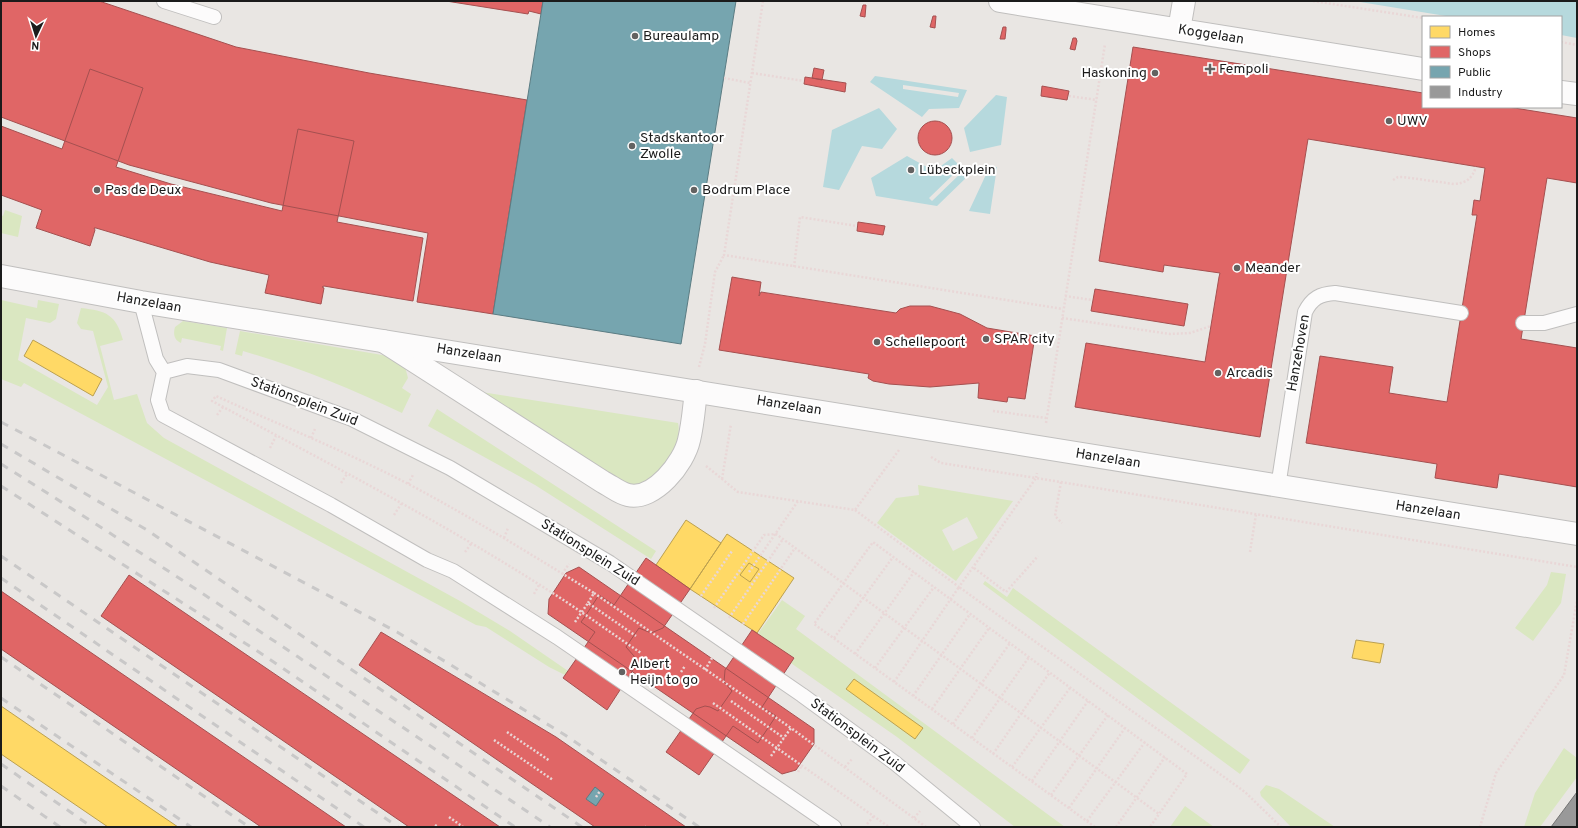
<svg xmlns="http://www.w3.org/2000/svg" width="1578" height="828" font-family="Overpass,sans-serif">
<rect width="100%" height="100%" fill="#e9e6e3"/>
<path fill="#dae7c1" fill-rule="evenodd" d="M5,210L22,216L18,237L1,233V215L3,216Z
M1,300L37,308L38,300L59,304L56,319L50,323L26,318L18,360L97,405L108,387L93,331L81,329L77,323L81,308C106,311 116,314 123,340L100,346L114,400L137,394L147,423L164,438L460,601L510,631L571,673L569,677L549,667L486,627L476,625L37,390L24,383L21,387L1,379Z
M183,321L227,328L223,351L220,350L221,346L182,338L181,343C174,340 173,334 175,327Z
M240,331L388,356L404,363L408,378L402,388L411,394L402,413C350,388 298,367 243,351L242,356L235,354Z
M475,391L678,423C683,443 661,474 644,482C637,486 629,484 622,484Z
M437,409L656,551L651,559L535,485L428,426Z
M918,485L1013,501L956,581L877,523L896,498L919,495ZM967,517L978,538L953,551L942,530Z
M1551,572L1566,574L1561,603L1533,641L1515,628L1547,585Z
M985,581L1007,597L1013,588L1250,760L1240,774L983,584Z
M782,600L805,616L796,629L1065,827H1015L897,737L755,638Z
M1564,748L1577,758V777L1540,827H1524L1535,793Z
M1266,785L1279,789L1335,827H1291L1261,796L1260,792Z
M1185,806L1214,827H1170Z"/>
<path fill="#b6d9dd" fill-rule="evenodd" d="M1354,1H1577V38L1561,35V17H1452Z
M875,76L967,90L959,108L929,109L922,117L870,82ZM903,85L959,93L958,97L903,89Z
M996,95L1007,97L1001,145L970,152L964,128Z
M879,108L897,129L882,149L862,146L839,190L823,187L832,130Z
M907,156L934,171L952,158L969,175L937,206L876,196L871,178ZM958,170L961,173L932,201L929,198Z
M990,166L997,167L990,214L969,211Z"/>
<path fill="#ffd966" stroke="#bba050" d="M33,340L102,379L93,396L24,356Z
M686,520L721,543L690,589L656,565Z
M727,534L794,578L757,633L690,589Z
M749,563L759,569L750,582L740,575Z
M1356,640L1384,644L1380,663L1352,658Z
M680,663L690,669L682,681L672,674Z
M854,679L923,728L915,739L846,689Z
M1,706L125,791L178,827H108L1,754Z"/>
<path fill="#e06666" stroke="#a55050" d="M1,1H99L236,47L369,73L527,100L493,314L417,302L428,233L271,203L129,165L1,117Z
M446,1H543L541,14L529,11L528,14Z
M863,5H866L865,17L860,16Z
M933,16H936L935,28L930,27Z
M1003,27H1006V30L1005,39H1000Z
M1073,38H1076L1077,41L1075,50L1070,49Z
M1133,47L1423,93V107H1508L1577,118V183L1547,178L1521,339L1577,348V487L1499,474L1497,488L1435,478L1437,464L1306,443L1320,356L1393,367L1389,393L1447,402L1477,215H1472L1474,200L1480,201L1485,168L1308,139L1260,437L1075,407L1086,343L1205,362L1219,277L1220,273L1164,265L1163,272L1099,261Z
M814,68L824,70L822,80L812,78Z
M90,69L143,88L116,167L171,184L282,211L298,129L354,141L337,222L423,238L413,301L324,286L322,287L324,288L321,304L265,293L269,275L210,262L96,228H94L95,230L90,246L36,228L42,210L1,195V126L62,149Z
M805,77L846,83L845,92L804,84Z
M1042,86L1069,91L1067,100L1041,96Z
M918 138a17 17 0 1 1 34 0a17 17 0 1 1-34 0Z
M858,222L885,226L883,235L857,231Z
M732,277L761,282L759,296L761,292L896,313L900,309L910,306H930L960,314L987,328L1035,336L1025,399L1008,397L1007,402L978,398L979,383L930,387L889,384L873,381L868,378L869,374L719,350Z
M1095,289L1188,304L1184,326L1091,311Z
M646,558L690,589L663,628L651,633L639,628L626,647L634,656L635,667L607,710L563,678L595,632L581,622L584,618L599,595L614,605Z
M579,567L814,729V744L796,770L782,774L548,614L549,599L566,573Z
M129,575L500,827H409L101,616Z
M1,591L346,827H261L1,649Z
M752,630L794,658L762,707L776,716L758,743L733,726L699,775L666,752L696,709L705,706L710,707L718,711L732,691L724,682L725,670Z
M381,632L556,737L686,827H595L359,665Z"/>
<path fill="#76a5af" stroke="#5b7c83" d="M543,1H736L681,344L493,314Z
M595,787L604,794L596,806L586,799Z"/>
<path fill="#999" stroke="#737373" d="M1577,792V827H1551Z"/>
<g fill="none" stroke-linecap="round" stroke-linejoin="round">
<defs>
<path id="service" d="M164,1L214,17
M141,302L156,359L164,372L158,400L163,415L331,505L427,560L453,571L557,637L834,827
M1523,323H1544L1577,314
M164,372L187,366L219,370L352,419L450,468L610,563L802,695L895,763L973,827
M1278,487L1305,312C1312,298 1320,294 1335,293L1461,313"/>
<path id="minor" d="M1000,1L1423,69
M1179,30L1184,1
M1561,92L1577,94
M383,341L603,482C611,486 619,493 628,495C654,501 684,463 689,440C693,424 694,407 696,391"/>
<path id="tertiary" d="M1,276L141,302L1577,534"/>
</defs>
<use href="#service" stroke="#c0bfbe" stroke-width="16"/>
<use href="#minor" stroke="#c0bfbe" stroke-width="24"/>
<use href="#tertiary" stroke="#c0bfbe" stroke-width="24"/>
<path stroke="#e9d7d7" stroke-width="2.5" stroke-dasharray="2 2" stroke-linecap="butt" d="M763,1L724,255L1063,309
M1313,1L1423,18
M1561,42L1577,45
M752,73L804,81
M724,78L750,83
M1069,96L1097,100
M1393,180L1398,177H1403L1454,184C1466,183 1472,179 1476,167
M794,267L800,217L857,226
M1065,296L1092,300
M1062,318L1170,334L1190,333L1211,326
M699,367L705,344L715,272L724,255
M993,411L1046,418
M217,415L223,407
M1046,423L1105,44
M311,438L315,429
M270,448L276,436
M931,457L941,463L1036,478L1037,473
M706,466L738,492L855,510L899,450
M722,479L731,424
M1061,482L1055,516L1062,523
M341,483L347,474
M408,484L413,475
M855,510L959,587L1036,478L1577,567
M394,515L401,504
M504,538L508,528
M465,552L471,544
M1250,552L1256,514
M974,568L1006,592L1038,556
M749,572L798,501
M562,574L569,564
M594,593L791,728
M534,594L539,585
M701,596L732,551
M588,603L594,593C535,557 476,520 414,487C350,453 282,426 216,396L212,401C326,462 442,522 551,592C581,611 611,633 641,653
M714,608L764,535L776,534L1159,814
M729,618L783,539
M575,622L588,603L636,636
M743,624L795,548
M834,638L893,557
M855,654L914,572
M875,668L934,587
M705,670L712,658
M681,672L685,666
M894,682L959,587L1245,792L1281,827
M913,696L970,614
M731,701L784,738
M713,703L889,827
M932,709L989,628
M953,724L1010,643
M507,732L550,761
M972,738L1029,657
M494,740L553,780
M993,754L1050,672
M771,756L791,728L926,827
M845,767L852,759
M1012,767L1070,688
M798,772L802,765
M1032,781L1088,701
M1051,795L1108,715
M596,797L600,791
M1069,808L1125,728
M449,817L463,827
M914,818L920,811
M1087,821L1145,742
M867,824L874,816
M435,825L438,827
M645,827H646
M1095,827L814,624L873,542L1187,774L1150,827
M1116,827L1165,757
M1480,827L1496,773L1564,675L1577,600"/>
<use href="#service" stroke="#fcfbfb" stroke-width="14"/>
<use href="#minor" stroke="#fcfbfb" stroke-width="22"/>
<use href="#tertiary" stroke="#fcfbfb" stroke-width="22"/>
<path stroke="#c9c8c8" stroke-width="3" stroke-dasharray="8 8" stroke-linecap="butt" d="M1,422L397,632L565,735L699,827
M1,444L147,530L582,827
M1,464C187,580 368,704 550,827
M1,486L265,656L515,827
M1,556L398,827
M1,578L364,827
M1,657L249,827
M1,698L191,827
M1,764L92,827
M1,786L60,827"/>
</g>
<g fill="#636261" stroke="#fff" stroke-width="1.5">
<circle cx="635" cy="36" r="4"/>
<path d="M1208 63h4v4h4v4h-4v4h-4v-4h-4v-4h4z"/>
<circle cx="1155" cy="73" r="4"/>
<circle cx="1389" cy="121" r="4"/>
<circle cx="632" cy="146" r="4"/>
<circle cx="911" cy="170" r="4"/>
<circle cx="97" cy="190" r="4"/>
<circle cx="694" cy="190" r="4"/>
<circle cx="1237" cy="268" r="4"/>
<circle cx="986" cy="339" r="4"/>
<circle cx="877" cy="342" r="4"/>
<circle cx="1218" cy="373" r="4"/>
<circle cx="622" cy="672" r="4"/>
</g>
<g text-anchor="middle" dominant-baseline="central" stroke-width="4" stroke-linejoin="round" paint-order="stroke">
<g font-size="14" fill="#1b1b1b" stroke="#fff">
<text transform="translate(1211 35) rotate(9)">Koggelaan</text>
<text transform="translate(149 303) rotate(10)">Hanzelaan</text>
<text transform="translate(1299 353) rotate(-80)">Hanzehoven</text>
<text transform="translate(469 354) rotate(9)">Hanzelaan</text>
<text transform="translate(304 402) rotate(21)">Stationsplein Zuid</text>
<text transform="translate(789 406) rotate(9)">Hanzelaan</text>
<text transform="translate(1108 459) rotate(9)">Hanzelaan</text>
<text transform="translate(1428 511) rotate(9)">Hanzelaan</text>
<text transform="translate(590 553) rotate(32)">Stationsplein Zuid</text>
<text transform="translate(857 736) rotate(37)">Stationsplein Zuid</text>
</g>
<g font-size="14" fill="#1b1b1b" stroke="#fff" text-anchor="start">
<text x="643" y="36">Bureaulamp</text>
<text x="1219" y="69">Fempoli</text>
<text x="1147" y="73" text-anchor="end">Haskoning</text>
<text x="1397" y="121">UWV</text>
<text x="640" y="138">Stadskantoor<tspan x="640" dy="16">Zwolle</tspan></text>
<text x="919" y="170">Lübeckplein</text>
<text x="105" y="190">Pas de Deux</text>
<text x="702" y="190">Bodrum Place</text>
<text x="1245" y="268">Meander</text>
<text x="994" y="339">SPAR city</text>
<text x="885" y="342">Schellepoort</text>
<text x="1226" y="373">Arcadis</text>
<text x="630" y="664">Albert<tspan x="630" dy="16">Heijn to go</tspan></text>
</g>
</g>
<rect width="1578" height="828" fill="none" stroke="#1b1b1b" stroke-width="4"/>
<rect x="1422" y="16" width="140" height="92" fill="#ffffff" stroke="#a4a4a4"/>
<rect x="1430" y="26" width="20" height="12" fill="#ffd966" stroke="#a4a4a4"/>
<text x="1458" y="36" font-size="12" fill="#1b1b1b">Homes</text>
<rect x="1430" y="46" width="20" height="12" fill="#e06666" stroke="#a4a4a4"/>
<text x="1458" y="56" font-size="12" fill="#1b1b1b">Shops</text>
<rect x="1430" y="66" width="20" height="12" fill="#76a5af" stroke="#a4a4a4"/>
<text x="1458" y="76" font-size="12" fill="#1b1b1b">Public</text>
<rect x="1430" y="86" width="20" height="12" fill="#999999" stroke="#a4a4a4"/>
<text x="1458" y="96" font-size="12" fill="#1b1b1b">Industry</text>
<g transform="translate(36 36) rotate(184)" stroke="#ffffff" stroke-width="3" paint-order="stroke">
<path d="M0-3L7 15L0 10L-7 15Z" fill="#1b1b1b"/>
<text y="-6" font-size="11" font-weight="bold" text-anchor="middle" fill="#1b1b1b">N</text>
</g>
</svg>
